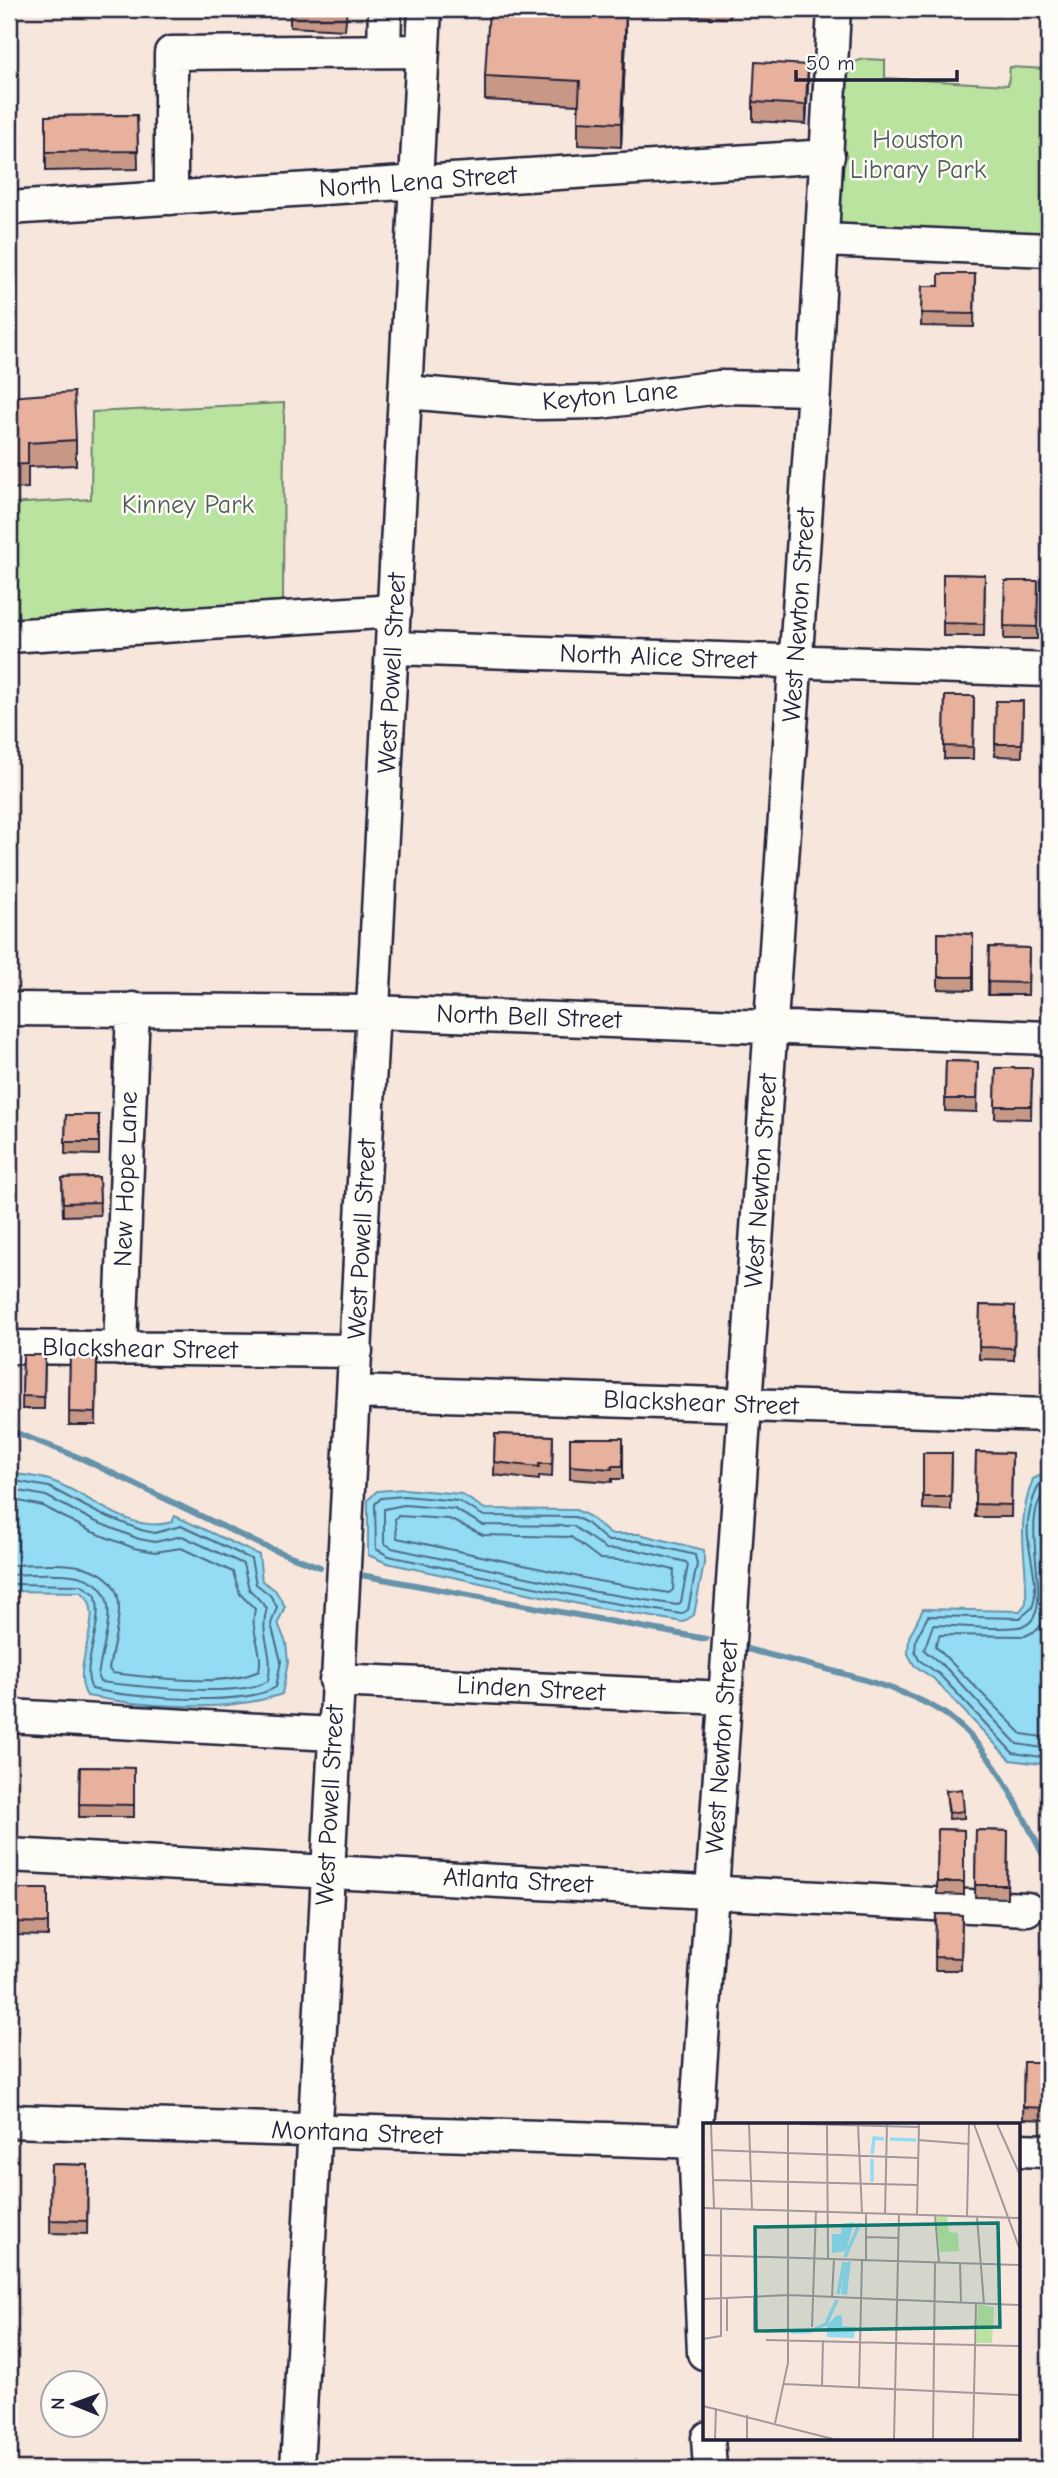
<svg xmlns="http://www.w3.org/2000/svg" width="1058" height="2478" font-family="'Comic Neue',sans-serif">
<rect width="100%" height="100%" fill="#f7e6dc"/>
<filter id="ink" filterUnits="userSpaceOnUse"><feTurbulence type="fractalNoise" baseFrequency=".0143" numOctaves="2"/><feDisplacementMap in="SourceGraphic" scale="14" xChannelSelector="R" yChannelSelector="G"/><feConvolveMatrix kernelMatrix="1 2 1 2 8 2 1 2 1" color-interpolation-filters="sRGB"/></filter>
<g filter="url(#ink)">
<path fill="#bae3a0" stroke="#6e826e" stroke-width="2" d="M864,59L885,60V78L1008,85L1010,67L1047,69L1049,235L847,226L839,222L837,215L845,71L851,63Z
M284,403L283,601L9,620V504L91,499L92,412Z"/>
<path fill="#93dcf4" stroke="#6692aa" stroke-width="2" d="M1049,1471V1765L1010,1760L934,1679L914,1665L908,1654L909,1637L923,1609L1020,1611L1026,1603C1028,1553 1014,1530 1033,1479Z
M9,1473C22,1475 39,1476 52,1481C90,1494 129,1535 172,1522L175,1516L259,1555L262,1581L275,1590L285,1606L278,1623L286,1643L288,1662L282,1694C227,1713 144,1707 87,1696C68,1667 110,1612 81,1592L9,1591Z
M404,1489L461,1494L485,1509L576,1510L589,1516L610,1534H639L704,1550V1564L694,1615L683,1622L593,1607L387,1563L368,1555V1500L377,1491Z"/>
<g fill="none" stroke-linecap="round" stroke-linejoin="round">
<path stroke="#4f6c85" stroke-width="2" d="M1049,1479L1039,1484C1032,1500 1026,1520 1028,1537C1030,1560 1040,1586 1032,1608L1020,1618L928,1616L916,1639L915,1652L919,1660L939,1674L1013,1753L1049,1758
M9,1480L49,1487L98,1513L141,1530L155,1533L181,1526L251,1559L256,1584L270,1595L277,1607L271,1624L281,1661L276,1687C245,1707 129,1698 92,1689C79,1667 106,1622 95,1594L81,1585L9,1584
M9,1489L46,1496L94,1521L139,1539L155,1542L182,1536L243,1564L249,1589L267,1608C258,1637 275,1649 268,1681C241,1698 134,1686 100,1682L98,1677C100,1658 111,1624 108,1606C103,1563 40,1575 9,1575
M1049,1489C1013,1515 1058,1608 1026,1625C1010,1632 953,1625 933,1625L924,1650L946,1668L1017,1744L1049,1749
M404,1496L458,1501L484,1516L575,1517L585,1522L608,1541H638L695,1555L697,1564L688,1610L681,1614L595,1600L389,1556L376,1549L375,1504L381,1498Z
M9,1499L43,1506L90,1531L134,1548L155,1552L181,1548L233,1572L240,1594L255,1609C249,1632 264,1649 259,1671C223,1688 151,1677 112,1673L109,1669C112,1650 118,1629 119,1610C121,1553 45,1565 9,1565
M404,1505L454,1509L483,1525L573,1526L606,1549L637,1550L686,1562L688,1565L681,1602L677,1605L596,1592L392,1548L384,1543V1509Z
M398,1516L449,1519L483,1535L571,1537L600,1559L636,1561L674,1570L673,1590L669,1593L598,1581L397,1538L395,1519Z
M1049,1616L1037,1630L1025,1636L940,1635L935,1646L1022,1734L1049,1738"/>
<path stroke="#6692aa" stroke-width="6" d="M9,1430L83,1459L261,1545L320,1567
M361,1575L706,1639
M747,1649C804,1665 909,1684 953,1720C998,1756 1023,1817 1049,1867"/>
<defs>
<path id="minor" d="M384,49L385,9
M171,198V53L423,51
M9,208L828,156
M824,240L1049,250
M406,392L537,403L600,402L720,387L814,389
M9,636L395,611
M394,648L1049,670
M9,1009L374,1012L1049,1038
M9,1347L356,1351
M120,1349L133,1009
M353,1392L1049,1415
M336,1680L725,1698
M9,1716L333,1734
M9,1855L1027,1909
M9,2121L704,2142
M1018,2150L1049,2151
M704,2353L695,2142L814,389L834,9
M708,2438L710,2469
M297,2469L425,9"/>
</defs>
<use href="#minor" stroke="#22223b" stroke-width="37"/>
<use href="#minor" stroke="#fdfcf7" stroke-width="32"/>
</g>
<path fill="#c89887" stroke="#22223b" stroke-width="2" d="M290,9H347L345,30L290,27Z
M670,9H731L730,18L670,15Z
M626,36L621,147L578,145V105L485,100V76Z
M808,84L806,124L753,121V102Z
M137,115L138,169L46,171V116Z
M975,274L974,327L921,326L922,286H939Z
M9,397L76,440V465L28,467V488L9,489Z
M1043,511H1049V553H1043Z
M943,574L985,575L984,636H943Z
M1005,581H1038L1037,639H1004Z
M945,696H974L973,759H944Z
M1047,698H1049V768H1046Z
M996,701H1023L1022,757L995,756Z
M938,933L973,934V990L938,989Z
M989,947L1029,948L1028,995H988Z
M946,1061L978,1062L977,1112L945,1111Z
M996,1068H1032L1031,1119L995,1118Z
M66,1115H99V1155L65,1154Z
M99,1177L100,1215L63,1216L62,1178Z
M980,1305L1015,1306L1014,1360L979,1359Z
M23,1355H45L44,1409H22Z
M70,1355L97,1356L96,1425H69Z
M495,1434L553,1436L552,1477L539,1476V1480L494,1475Z
M570,1438H623V1479H612V1482L570,1479Z
M976,1452L1012,1453L1011,1517H975Z
M923,1453H952L951,1510L923,1509Z
M80,1767L134,1768V1817H79Z
M946,1791L964,1811V1818L949,1819Z
M938,1829L964,1830V1895L937,1894Z
M976,1830L1008,1831L1007,1898L975,1897Z
M17,1889H48V1936L16,1935Z
M936,1914L962,1915L961,1970H935Z
M1024,2062H1049V2120L1023,2119Z
M51,2164L88,2165L87,2234L50,2233Z
M9,2402H13L12,2460H9Z"/>
<path fill="#a27c6e" stroke="#22223b" stroke-width="2" d="M626,12V36L621,147V123Z
M808,65V84L806,124V105Z"/>
<path fill="#e8b19d" stroke="#22223b" stroke-width="2" d="M489,9H560L626,12L621,123L578,121L580,81L485,76Z
M755,62L808,65L806,105L753,102Z
M137,115L138,151L46,152V116Z
M939,274H975L974,314L921,313L922,286H939Z
M74,392L76,440L28,443V464L9,465V397Z
M1043,511H1049V540H1043Z
M943,574L985,575L984,624L943,623Z
M1005,581H1038L1037,627L1004,626Z
M945,696H974L973,747L944,746Z
M1047,698H1049V749H1046Z
M996,701H1023L1022,744H995Z
M938,933L973,934V977H938Z
M989,947L1029,948L1028,983L988,982Z
M946,1061L978,1062L977,1099H945Z
M996,1068H1032L1031,1106H995Z
M66,1115H99V1142H65Z
M99,1177L100,1202L63,1203L62,1178Z
M980,1305L1015,1306L1014,1348L979,1347Z
M23,1355H45L44,1397L22,1396Z
M70,1355L97,1356L96,1413L69,1412Z
M495,1434L553,1436L552,1464H539V1467L494,1462Z
M570,1438H623V1466H612V1469L570,1466Z
M976,1452L1012,1453L1011,1505L975,1504Z
M923,1453H952L951,1497H923Z
M80,1767L134,1768V1805L79,1804Z
M962,1789L964,1811L949,1813L946,1791Z
M938,1829L964,1830V1882H937Z
M976,1830L1008,1831L1007,1885H975Z
M17,1889H48V1923L16,1922Z
M936,1914L962,1915L961,1958L935,1957Z
M1024,2062H1049V2108L1023,2107Z
M51,2164L88,2165L87,2221L50,2220Z
M9,2402H13L12,2447H9Z"/>
</g>
<g text-anchor="middle" dominant-baseline="central" stroke-width="5" stroke-linejoin="round" paint-order="stroke">
<g font-size="26" fill="#505c59" stroke="#fdfcf7">
<text x="918" y="140">Houston<tspan x="918" dy="30">Library Park</tspan></text>
<text x="188" y="505">Kinney Park</text>
</g>
<g font-size="26" fill="#22223b" stroke="#fdfcf7">
<text transform="translate(418 182) rotate(-4)">North Lena Street</text>
<text transform="translate(610 396) rotate(-5)">Keyton Lane</text>
<text transform="translate(799 615) rotate(-86)">West Newton Street</text>
<text transform="translate(658 657) rotate(2)">North Alice Street</text>
<text transform="translate(392 673) rotate(-87)">West Powell Street</text>
<text transform="translate(529 1017) rotate(2)">North Bell Street</text>
<text transform="translate(126 1179) rotate(-88)">New Hope Lane</text>
<text transform="translate(761 1181) rotate(-86)">West Newton Street</text>
<text transform="translate(362 1239) rotate(-87)">West Powell Street</text>
<text transform="translate(140 1349) rotate(1)">Blackshear Street</text>
<text transform="translate(701 1403) rotate(2)">Blackshear Street</text>
<text transform="translate(531 1689) rotate(3)">Linden Street</text>
<text transform="translate(722 1747) rotate(-86)">West Newton Street</text>
<text transform="translate(330 1805) rotate(-87)">West Powell Street</text>
<text transform="translate(518 1881) rotate(3)">Atlanta Street</text>
<text transform="translate(357 2133) rotate(2)">Montana Street</text>
</g>
</g>
<g transform="translate(703 2123)">
<rect width="317" height="317" fill="#f7e6dc"/>
<path d="M233,93L244,94L246,109L255,110L256,128L237,129ZM275,182L291,184L289,220H273Z" fill="#bae3a0"/>
<path d="M151,99L143,128L129,130V111H138L139,101ZM148,138L144,172L138,171L142,140ZM134,192L139,193V203L152,204L151,215L124,214V202Z" fill="#93dcf4"/>
<path fill="none" stroke="#93dcf4" stroke-width="3.5" d="M187,16L213,17M169,31L171,15L181,16M169,36V59M142,134L157,100M135,171L141,139M88,209H106L123,201L134,177"/>
<path fill="none" stroke="#a2989c" stroke-width="2" d="M8,1L11,85M46,1L49,86M97,1L216,4M124,1L125,136M155,1L159,90M271,1L317,127M294,1L317,52M215,17L266,21M9,27L215,35M10,57L215,62M0,85L317,95M163,90V137M182,91L184,1M214,92L216,1M232,92L236,140M264,93L266,1M274,94L281,181M163,114L196,115M0,132L317,142M257,140L258,180M51,174V208M129,174L131,136M24,175V208M0,176L86,172L317,182M109,204L113,88M0,216L18,213V85M63,217L317,223M81,261L317,272M119,263L120,217M156,265L159,137M0,283L130,316M72,300L85,240V1M12,316L13,285M44,316V292M191,316L196,91M230,316L232,140M270,316L273,181"/>
<path fill="#0f766e" fill-opacity="0.15" stroke="#0f766e" stroke-width="3.5" d="M295,100L297,204L53,208L52,104Z"/>
<rect width="317" height="317" fill="none" stroke="#22223b" stroke-width="3.5"/>
</g>
<rect width="1058" height="2478" fill="none" stroke="#fdfcf7" stroke-width="35"/>
<rect x="18" y="18" width="1023" height="2443" fill="none" stroke="#22223b" stroke-width="2.5" filter="url(#ink)"/>
<g transform="translate(74 2404) rotate(271)"><circle r="33" fill="#fdfcf7" stroke="#a5a5ac" stroke-width="2"/>
<path d="M0-5L12 26L0 18L-12 26Z" fill="#22223b"/>
<text y="-10" font-size="19" font-weight="bold" text-anchor="middle" fill="#22223b">N</text>
</g>
<path d="M796 70v10h161v-10" fill="none" stroke="#22223b" stroke-width="3.5"/>
<text x="806" y="70" font-size="21" fill="#22223b" stroke="#fdfcf7" stroke-width="5" paint-order="stroke">50 m</text>
</svg>
